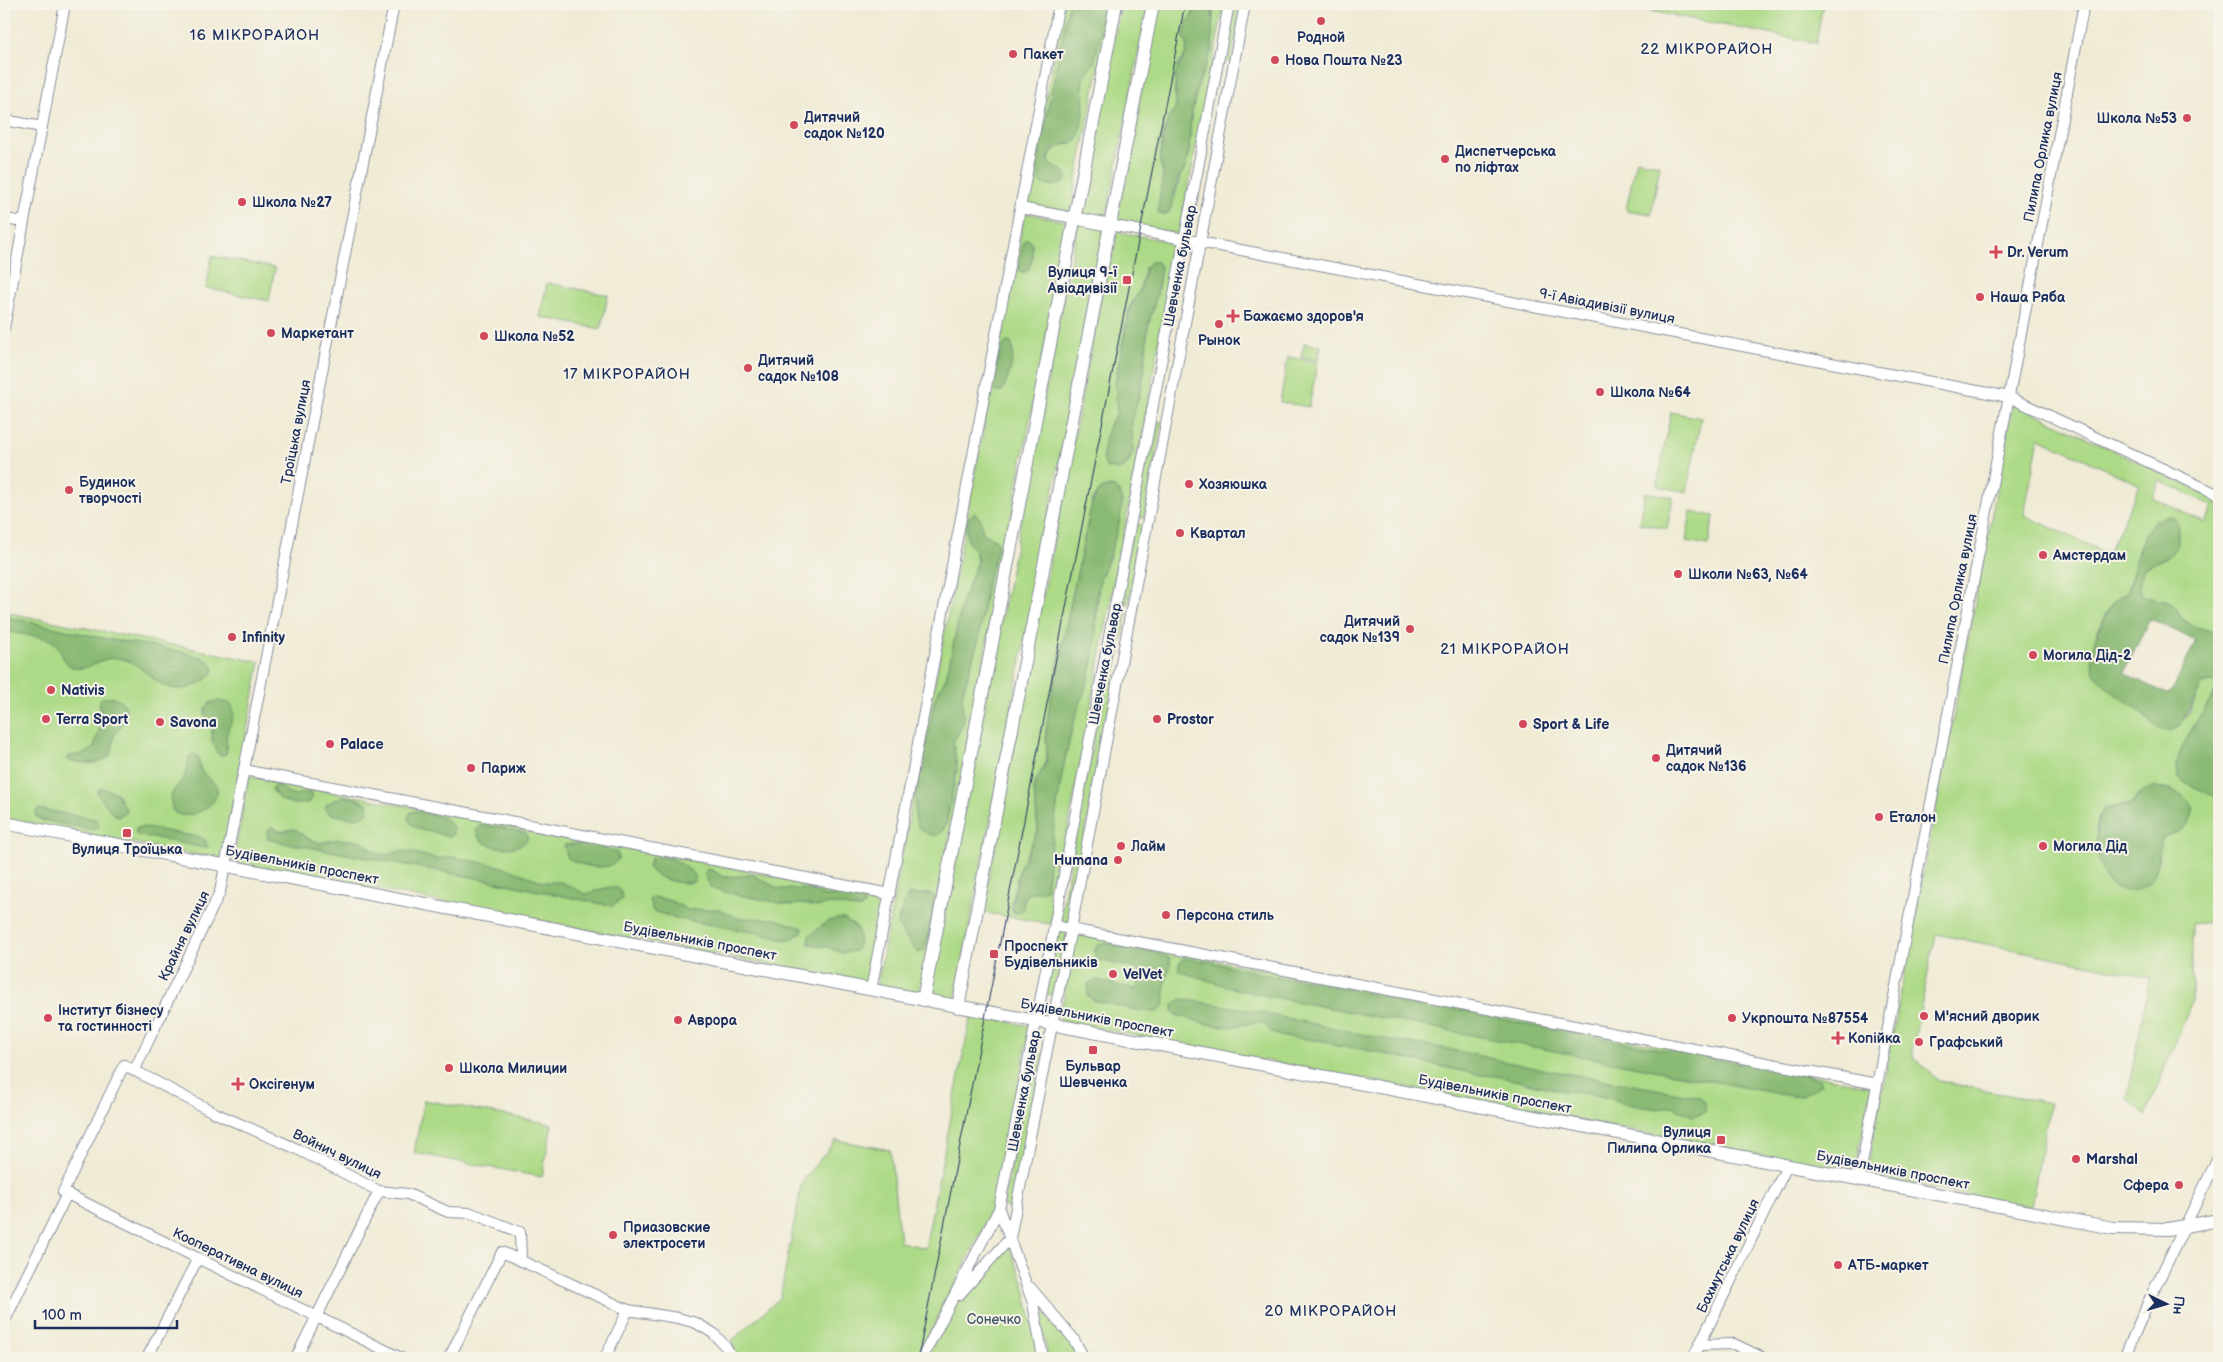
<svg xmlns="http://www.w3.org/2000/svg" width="2223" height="1362" font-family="'Balsamiq Sans',sans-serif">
<rect width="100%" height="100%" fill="#f7f3e8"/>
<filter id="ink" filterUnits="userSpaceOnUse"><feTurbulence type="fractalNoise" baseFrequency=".02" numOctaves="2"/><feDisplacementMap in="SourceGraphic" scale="10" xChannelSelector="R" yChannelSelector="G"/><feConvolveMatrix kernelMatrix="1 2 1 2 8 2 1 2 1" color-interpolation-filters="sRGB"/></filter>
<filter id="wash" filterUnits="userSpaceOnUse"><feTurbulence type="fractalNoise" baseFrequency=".0096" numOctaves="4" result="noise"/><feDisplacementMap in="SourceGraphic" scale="20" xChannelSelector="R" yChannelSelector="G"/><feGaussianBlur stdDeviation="1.12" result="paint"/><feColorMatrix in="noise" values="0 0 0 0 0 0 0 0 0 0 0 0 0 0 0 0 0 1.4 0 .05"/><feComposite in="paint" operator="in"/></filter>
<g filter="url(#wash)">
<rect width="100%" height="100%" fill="#f0ebd5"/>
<path fill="#adda86" stroke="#648472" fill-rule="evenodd" d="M1064,4H1069L1036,171L1061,170L1050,165C1046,151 1061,144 1073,143L1082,95L1083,76L1098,48L1106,4H1111L1070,213L1026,205Z
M1121,4H1148L1106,220L1080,215Z
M1158,4H1197L1184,32L1187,45L1186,53L1178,65L1174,93L1177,99L1176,107L1168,119L1162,142L1160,161L1163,173L1158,212L1164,215L1171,208L1189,151L1191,117L1198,85L1212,51L1213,4H1224L1179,234L1116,222Z
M1232,4H1242L1231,62L1221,61Z
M1637,4H1823L1816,43L1640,9Z
M1636,160L1660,165L1651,214L1626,210Z
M1025,213L1068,222L919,994L877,985ZM981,523L983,533L996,540L998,548L987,581L979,638L962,695L964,722L953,742L957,769L946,825L916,795L935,699L947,675L962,603L977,562L975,549L970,544ZM928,893L934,896L927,942L911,945L898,917L905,907L909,894L918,895Z
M1078,224L1104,229L955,1001L929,995Z
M1114,231L1178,243L1050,924L982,912ZM1152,261L1161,267L1157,294L1148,326L1144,372L1139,397L1132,418L1131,432L1132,443L1130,461L1125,467L1118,470L1109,425L1117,413L1115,383L1129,308L1140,290L1145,268ZM1111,487L1116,489L1119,517L1110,556L1099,582L1094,655L1076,712L1063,768L1054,812L1048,874L1037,891H1032L1026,895L1022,910L1017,913L1013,912L1011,903L1019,870L1038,830L1034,790L1036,781L1047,761L1046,731L1049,708L1087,525L1093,499L1097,493L1103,488Z
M212,256L275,268L269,301L206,288Z
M547,283L608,295L601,329L540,317Z
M1304,343L1321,346L1318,360L1301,357Z
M1288,357L1318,362L1309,407L1280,402Z
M2013,403L2219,500V628L2214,632C2202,629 2189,627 2182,617C2179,614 2178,610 2175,607C2160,591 2128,611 2144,567L2168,557L2146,533L2138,550L2128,591C2123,595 2117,597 2113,603C2101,618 2085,655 2096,674C2105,688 2121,696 2134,706C2145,715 2153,728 2167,731L2188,715L2202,684L2210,682L2215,683L2217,689L2181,750L2185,782L2204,789L2219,801V921L2192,924V1002L2145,1116L2127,1098L2150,977L1936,934L1912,1051L1914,1058L1939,1081L2050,1103L2031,1207L1866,1176ZM2039,438L2140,485L2108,554L2024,515ZM2160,481L2213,506L2206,523L2152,498ZM2165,788L2184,796V828L2164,837L2160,847L2159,862L2103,871L2096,830L2099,815L2131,804L2139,794Z
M1671,412L1701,418L1687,492L1657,486Z
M1152,421L1162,422L1144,518L1135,517Z
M1645,492L1673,497L1667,529L1639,523Z
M1691,512L1714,516L1708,545L1686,541Z
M1134,524L1143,525L1128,604L1119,602Z
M1118,609L1127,611L1068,924L1059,923Z
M4,612L260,662L222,860L4,818Z
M249,776L883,897L866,983L233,862Z
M1057,930L1067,932L1054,995L1045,994Z
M1076,934L1871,1086L1855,1173L1059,1021Z
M971,1015L1030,1026L994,1207L917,1358H735L728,1344L780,1298L802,1181L836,1140L890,1150L900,1242L925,1248Z
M1034,1052L1043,1054L1012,1208L1003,1206Z
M424,1100L552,1124L542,1177L414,1153Z
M1009,1245L1024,1284L1040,1358H926L952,1308Z
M1037,1302L1069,1341L1079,1358H1048Z"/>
<path fill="#8aba73" stroke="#527468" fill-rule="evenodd" d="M1069,4H1106V8L1094,63L1083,76L1084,114L1078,140C1067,146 1044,146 1050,165L1066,173V180C1060,187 1049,186 1040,183L1036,171Z
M1197,4H1213L1212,51L1198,85L1191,117L1189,151L1185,168L1178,180L1171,208L1168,213L1161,215L1158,209L1163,173L1160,161L1162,142L1168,119L1176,107L1175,74L1186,53L1187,45L1184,38L1186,24L1193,14Z
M1028,239L1032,243C1033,252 1033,266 1026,272H1021L1019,269C1019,258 1021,249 1025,240Z
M1152,261L1157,262L1161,267L1157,294L1148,326L1144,372L1139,397L1132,418L1133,452L1125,467L1118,470L1106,467L1103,458L1104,443L1109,425L1117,413L1115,383L1130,308L1140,290L1145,268Z
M1007,342L1011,343C1017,355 1008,379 1002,391L996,392C993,383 999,346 1007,342Z
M1111,487C1116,488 1119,490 1121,496C1127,514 1106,562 1100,580C1093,605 1098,631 1094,656C1089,683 1077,709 1070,736C1058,787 1053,838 1046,889C1032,897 1025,883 1023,910L1017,913L1011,909L1019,870L1038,830L1034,790L1036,781L1047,761L1046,731L1049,708L1091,507L1097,493L1103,488Z
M975,513L980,518L983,533L996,540L998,548L987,581L979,638L962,695L964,722L953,742L957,769L946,825L943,830L937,835H930L918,827L915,817L916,795L935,699L947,675L962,603L977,562C978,552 974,551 969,543C965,535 967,525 969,517Z
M2167,516L2174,518L2178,524V545L2168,557L2144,568C2128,610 2160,591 2175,607C2179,611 2180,616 2184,620C2192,627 2204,629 2214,632L2219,628V801C2209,791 2184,785 2179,777C2168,758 2205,708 2216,693L2217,689L2215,683L2210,682L2202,684L2180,726C2174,730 2169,732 2162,730C2154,727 2148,719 2142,713C2125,697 2096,689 2092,663C2089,647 2104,615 2113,603C2117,597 2123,595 2128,591C2136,568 2138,522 2167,516ZM2153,620L2194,640L2195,643L2171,692L2167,694L2126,674L2125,670L2149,621Z
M4,617C36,622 67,631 98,637C131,644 165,646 197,656C205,658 211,662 214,670C209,679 203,682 194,686C160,699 149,666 123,659C101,654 91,671 76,668C61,666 63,647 52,641C40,635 18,635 4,630Z
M112,697C128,701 130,713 121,726C118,730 115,732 114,736C112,741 114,750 110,755C101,766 82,763 70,761L67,759L68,756L80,755L93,749L102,722L99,701L102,698Z
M218,701L230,703C239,715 230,721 227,733C225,740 228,747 226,754L222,755L218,754L212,741V727L205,716V708L211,702Z
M193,754L198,756C199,761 199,767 202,772C206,778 216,782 217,789C220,805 186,824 173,811C167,790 176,791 184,777C187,770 188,763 189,756Z
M276,785C283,786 285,794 293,795C299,795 304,792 310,792L312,798L309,802C296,807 277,803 272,788Z
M2154,787C2174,788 2208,803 2185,827C2180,832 2170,834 2164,837C2158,851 2160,867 2151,880C2142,893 2117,895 2108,882C2096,865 2092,824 2104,809L2131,804L2143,791Z
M102,788L117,793L121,802L125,806L126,812L119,816L113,814L97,793L98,790Z
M343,796L357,799L367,803L369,809C364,823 341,817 329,813L325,807L327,804Z
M39,809L90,818L97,820L99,827L95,830L41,820L35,815L36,811Z
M417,811L444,818L453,827V835C446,838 441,834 434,832C422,828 412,831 408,817L411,812Z
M478,826C488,824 514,830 526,833L528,839C516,856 469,847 478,826Z
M142,827L199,837L205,840L208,847L204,848L162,839L138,836L135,832L137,828Z
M272,827L281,832L292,829L297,830L307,838L319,843L339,839L361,841L379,854L390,855L397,852L408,851L436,859L452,857L500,866L544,882H562L585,894C596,893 622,876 622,899L612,906L606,905L472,877L280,842L268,839L267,831Z
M586,843L614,851L618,854V859C609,873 580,866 568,858L564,845Z
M651,858C669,854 683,863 695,875V882C682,885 655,880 648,867Z
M707,869L712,870L723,877L753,875L779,889H810L826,897L844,893L861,896L864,902V906L859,909L830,904L816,907L803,904L791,905L728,893L710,887L705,873Z
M928,893L934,896C933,913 930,934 924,950L918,953C915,951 898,927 897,924L907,896L909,894L918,895Z
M654,897L671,901L688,910L718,909L737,918L775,919L803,928L802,932L791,940L781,939L757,933L679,919L653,911L649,900Z
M836,919H844L857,928C860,935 860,944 855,951L842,953L827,947L809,944V936L828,921Z
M1105,943L1155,952L1170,958C1172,969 1166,975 1165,985C1164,992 1167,1006 1159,1011C1152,1016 1104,1002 1093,1000L1088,996V983L1097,980L1134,989L1138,987L1140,980L1139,971L1135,968L1097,960L1094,952L1098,944Z
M1184,958L1214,963L1271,976L1304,980L1382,996L1401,1003L1470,1011L1524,1024L1809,1076L1820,1079L1822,1084L1803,1096L1784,1095L1262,995L1232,988L1179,971V964Z
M1181,999L1239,1008L1385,1039L1448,1049L1530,1067L1696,1096C1705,1098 1706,1102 1705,1112L1692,1116L1673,1106L1659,1109L1633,1105L1592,1094L1563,1091L1496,1076L1480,1075L1357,1048L1336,1046L1325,1041L1284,1037L1272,1033L1265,1024L1258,1022L1230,1027L1207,1024L1176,1015L1173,1012V1005Z"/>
</g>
<g filter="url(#ink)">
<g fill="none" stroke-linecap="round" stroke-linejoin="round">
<defs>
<path id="minor" d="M4,120L42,127
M1020,208L1074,218
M4,219L24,222
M1110,225L2009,397L2219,495
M4,328L65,4
M244,770L890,894
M1055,926L1877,1084
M871,990L1059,4
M134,1071L220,892L394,4
M1859,1179L2084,4
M999,1209L1033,1303L1043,1358
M1030,1287L1073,1338L1084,1358
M959,1295L1010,1238L1071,929L1245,4
M4,1322L67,1194
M1700,1345L1734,1344L1763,1358
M147,1358L198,1258
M296,1358L379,1191
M401,1358L63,1192L124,1065L215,1113L295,1148L379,1191L408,1194L448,1212L471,1213L520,1232L521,1261
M449,1358L502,1252L628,1310L678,1318L696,1323L713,1333L726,1347L732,1358
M605,1358L628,1310
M922,1358L999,1209L1041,996L1229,4
M1693,1358L1787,1166
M2124,1358L2150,1298L2219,1156"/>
<path id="major" d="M1074,218L1110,225
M4,823L2113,1228L2168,1229L2219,1220
M923,1000L1116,4
M958,1007L1153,4"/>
</defs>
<use href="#minor" stroke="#868d9a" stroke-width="12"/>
<use href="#major" stroke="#868d9a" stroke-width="14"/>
<use href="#minor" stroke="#fff" stroke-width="10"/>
<use href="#major" stroke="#fff" stroke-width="12"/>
<path stroke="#1b2f5e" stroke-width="1" d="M918,1358L1185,4"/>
</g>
</g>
<g fill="#d1495b" stroke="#f7f3e8" stroke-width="2">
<circle cx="1321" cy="21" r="5"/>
<circle cx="1013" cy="54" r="5"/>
<circle cx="1275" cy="60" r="5"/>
<circle cx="2187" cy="118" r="5"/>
<circle cx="794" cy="125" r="5"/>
<circle cx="1445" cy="159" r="5"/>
<circle cx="242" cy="202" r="5"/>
<path d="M1993.5 244.5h5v5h5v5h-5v5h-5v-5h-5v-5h5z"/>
<rect x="1122" y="275" width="10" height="10" rx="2.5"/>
<circle cx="1980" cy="297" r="5"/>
<path d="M1230.5 308.5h5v5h5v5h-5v5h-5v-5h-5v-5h5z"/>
<circle cx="1219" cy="324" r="5"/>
<circle cx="271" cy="333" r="5"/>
<circle cx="484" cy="336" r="5"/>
<circle cx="748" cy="368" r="5"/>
<circle cx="1600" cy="392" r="5"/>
<circle cx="1189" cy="484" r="5"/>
<circle cx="69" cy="490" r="5"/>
<circle cx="1180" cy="533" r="5"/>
<circle cx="2043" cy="555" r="5"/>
<circle cx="1678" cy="574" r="5"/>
<circle cx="1410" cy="629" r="5"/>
<circle cx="232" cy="637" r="5"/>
<circle cx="2033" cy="655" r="5"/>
<circle cx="51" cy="690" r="5"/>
<circle cx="46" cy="719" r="5"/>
<circle cx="1157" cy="719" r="5"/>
<circle cx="160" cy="722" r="5"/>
<circle cx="1523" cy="724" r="5"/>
<circle cx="330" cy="744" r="5"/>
<circle cx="1656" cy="758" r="5"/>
<circle cx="471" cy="768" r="5"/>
<circle cx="1879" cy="817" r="5"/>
<rect x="122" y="828" width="10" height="10" rx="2.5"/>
<circle cx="1121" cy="846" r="5"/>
<circle cx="2043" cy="846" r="5"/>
<circle cx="1118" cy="860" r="5"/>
<circle cx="1166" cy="915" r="5"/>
<rect x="989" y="949" width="10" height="10" rx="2.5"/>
<circle cx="1113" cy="974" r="5"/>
<circle cx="1924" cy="1016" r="5"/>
<circle cx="48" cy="1018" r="5"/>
<circle cx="1732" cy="1018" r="5"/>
<circle cx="678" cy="1020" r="5"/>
<path d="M1835.5 1030.5h5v5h5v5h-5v5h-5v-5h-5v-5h5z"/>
<circle cx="1919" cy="1042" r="5"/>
<rect x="1088" y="1045" width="10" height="10" rx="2.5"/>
<circle cx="449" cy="1068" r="5"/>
<path d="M235.5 1076.5h5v5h5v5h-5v5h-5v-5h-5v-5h5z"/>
<rect x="1716" y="1135" width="10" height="10" rx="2.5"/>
<circle cx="2076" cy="1159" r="5"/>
<circle cx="2179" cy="1185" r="5"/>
<circle cx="613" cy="1235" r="5"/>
<circle cx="1838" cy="1265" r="5"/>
</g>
<g text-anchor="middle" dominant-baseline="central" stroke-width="4" stroke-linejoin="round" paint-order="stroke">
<g font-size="14" font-weight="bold" fill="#1b2f5e" stroke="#f7f3e8" text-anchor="start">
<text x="1321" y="37" text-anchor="middle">Родной</text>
<text x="1023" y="54">Пакет</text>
<text x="1285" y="60">Нова Пошта №23</text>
<text x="804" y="117">Дитячий<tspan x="804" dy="16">садок №120</tspan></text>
<text x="2177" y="118" text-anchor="end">Школа №53</text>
<text x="1455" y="151">Диспетчерська<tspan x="1455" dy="16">по ліфтах</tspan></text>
<text x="252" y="202">Школа №27</text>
<text x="2007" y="252">Dr. Verum</text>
<text x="1117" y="272" text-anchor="end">Вулиця 9-ї<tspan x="1117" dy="16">Авіадивізії</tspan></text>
<text x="1990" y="297">Наша Ряба</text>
<text x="1243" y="316">Бажаємо здоров'я</text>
<text x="281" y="333">Маркетант</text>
<text x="494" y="336">Школа №52</text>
<text x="1219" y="340" text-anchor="middle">Рынок</text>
<text x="758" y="360">Дитячий<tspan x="758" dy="16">садок №108</tspan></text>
<text x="1610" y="392">Школа №64</text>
<text x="79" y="482">Будинок<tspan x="79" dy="16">творчості</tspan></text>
<text x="1199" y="484">Хозяюшка</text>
<text x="1190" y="533">Квартал</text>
<text x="2053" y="555">Амстердам</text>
<text x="1688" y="574">Школи №63, №64</text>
<text x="1400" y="621" text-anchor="end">Дитячий<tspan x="1400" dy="16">садок №139</tspan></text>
<text x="242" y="637">Infinity</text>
<text x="2043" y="655">Могила Дiд-2</text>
<text x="61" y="690">Nativis</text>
<text x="56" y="719">Terra Sport</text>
<text x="1167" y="719">Prostor</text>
<text x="170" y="722">Savona</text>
<text x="1533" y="724">Sport &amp; Life</text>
<text x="340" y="744">Palace</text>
<text x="1666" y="750">Дитячий<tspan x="1666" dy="16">садок №136</tspan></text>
<text x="481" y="768">Париж</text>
<text x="1889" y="817">Еталон</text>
<text x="1131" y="846">Лайм</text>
<text x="2053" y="846">Могила Дiд</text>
<text x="127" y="849" text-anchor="middle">Вулиця Троїцька</text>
<text x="1108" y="860" text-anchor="end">Humana</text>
<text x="1176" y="915">Персона стиль</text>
<text x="1004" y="946">Проспект<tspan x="1004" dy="16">Будівельників</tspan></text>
<text x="1123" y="974">VelVet</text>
<text x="58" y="1010">Інститут бізнесу<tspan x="58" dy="16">та гостинності</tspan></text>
<text x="1934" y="1016">М'ясний дворик</text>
<text x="1742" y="1018">Укрпошта №87554</text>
<text x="688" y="1020">Аврора</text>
<text x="1848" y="1038">Копійка</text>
<text x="1929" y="1042">Графський</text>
<text x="1093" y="1066" text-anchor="middle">Бульвар<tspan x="1093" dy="16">Шевченка</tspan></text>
<text x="459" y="1068">Школа Милиции</text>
<text x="249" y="1084">Оксігенум</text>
<text x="1711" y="1132" text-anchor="end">Вулиця<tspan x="1711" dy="16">Пилипа Орлика</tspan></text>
<text x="2086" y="1159">Marshal</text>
<text x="2169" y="1185" text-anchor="end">Сфера</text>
<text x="623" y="1227">Приазовские<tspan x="623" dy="16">электросети</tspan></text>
<text x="1848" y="1265">АТБ-маркет</text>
</g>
<g font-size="14" fill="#1b2f5e" stroke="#f7f3e8">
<text transform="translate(2043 147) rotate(-79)">Пилипа Орлика вулиця</text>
<text transform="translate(1180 266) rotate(-79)">Шевченка бульвар</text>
<text transform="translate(1607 306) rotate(11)">9-ї Авіадивізії вулиця</text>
<text transform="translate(296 432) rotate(-79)">Троїцька вулиця</text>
<text transform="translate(1958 589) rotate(-79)">Пилипа Орлика вулиця</text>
<text transform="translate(1105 664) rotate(-79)">Шевченка бульвар</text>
<text transform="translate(302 865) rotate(11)">Будівельників проспект</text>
<text transform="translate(184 936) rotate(-64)">Крайня вулиця</text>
<text transform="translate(700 941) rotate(11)">Будівельників проспект</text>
<text transform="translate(1097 1018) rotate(11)">Будівельників проспект</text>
<text transform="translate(1024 1091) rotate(-79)">Шевченка бульвар</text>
<text transform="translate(1495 1094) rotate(11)">Будівельників проспект</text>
<text transform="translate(337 1154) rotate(26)">Войнич вулиця</text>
<text transform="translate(1893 1170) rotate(11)">Будівельників проспект</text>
<text transform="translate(1728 1256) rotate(-64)">Бахмутська вулиця</text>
<text transform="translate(238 1263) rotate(26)">Кооперативна вулиця</text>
</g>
<g font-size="14" fill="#405a68" stroke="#f7f3e8">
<text x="994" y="1319">Сонечко</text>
</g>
<g font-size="15" letter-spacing="1" fill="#1b2f5e" stroke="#f7f3e8">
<text x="255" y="35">16 МІКРОРАЙОН</text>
<text x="1707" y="49">22 МІКРОРАЙОН</text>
<text x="627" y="374">17 МІКРОРАЙОН</text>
<text x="1505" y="649">21 МІКРОРАЙОН</text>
<text x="1331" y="1311">20 МІКРОРАЙОН</text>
</g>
</g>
<rect width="2223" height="1362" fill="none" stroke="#f7f3e8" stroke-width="20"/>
<g transform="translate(2166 1304) rotate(95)" stroke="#f7f3e8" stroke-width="4" paint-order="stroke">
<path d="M0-4L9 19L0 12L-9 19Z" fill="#1b2f5e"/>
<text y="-8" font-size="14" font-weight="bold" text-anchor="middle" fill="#1b2f5e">Пн</text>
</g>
<path d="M35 1320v8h142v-8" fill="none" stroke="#1b2f5e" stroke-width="2.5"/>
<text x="42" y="1320" font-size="15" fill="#1b2f5e" stroke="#f7f3e8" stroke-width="4" paint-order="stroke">100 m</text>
</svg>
